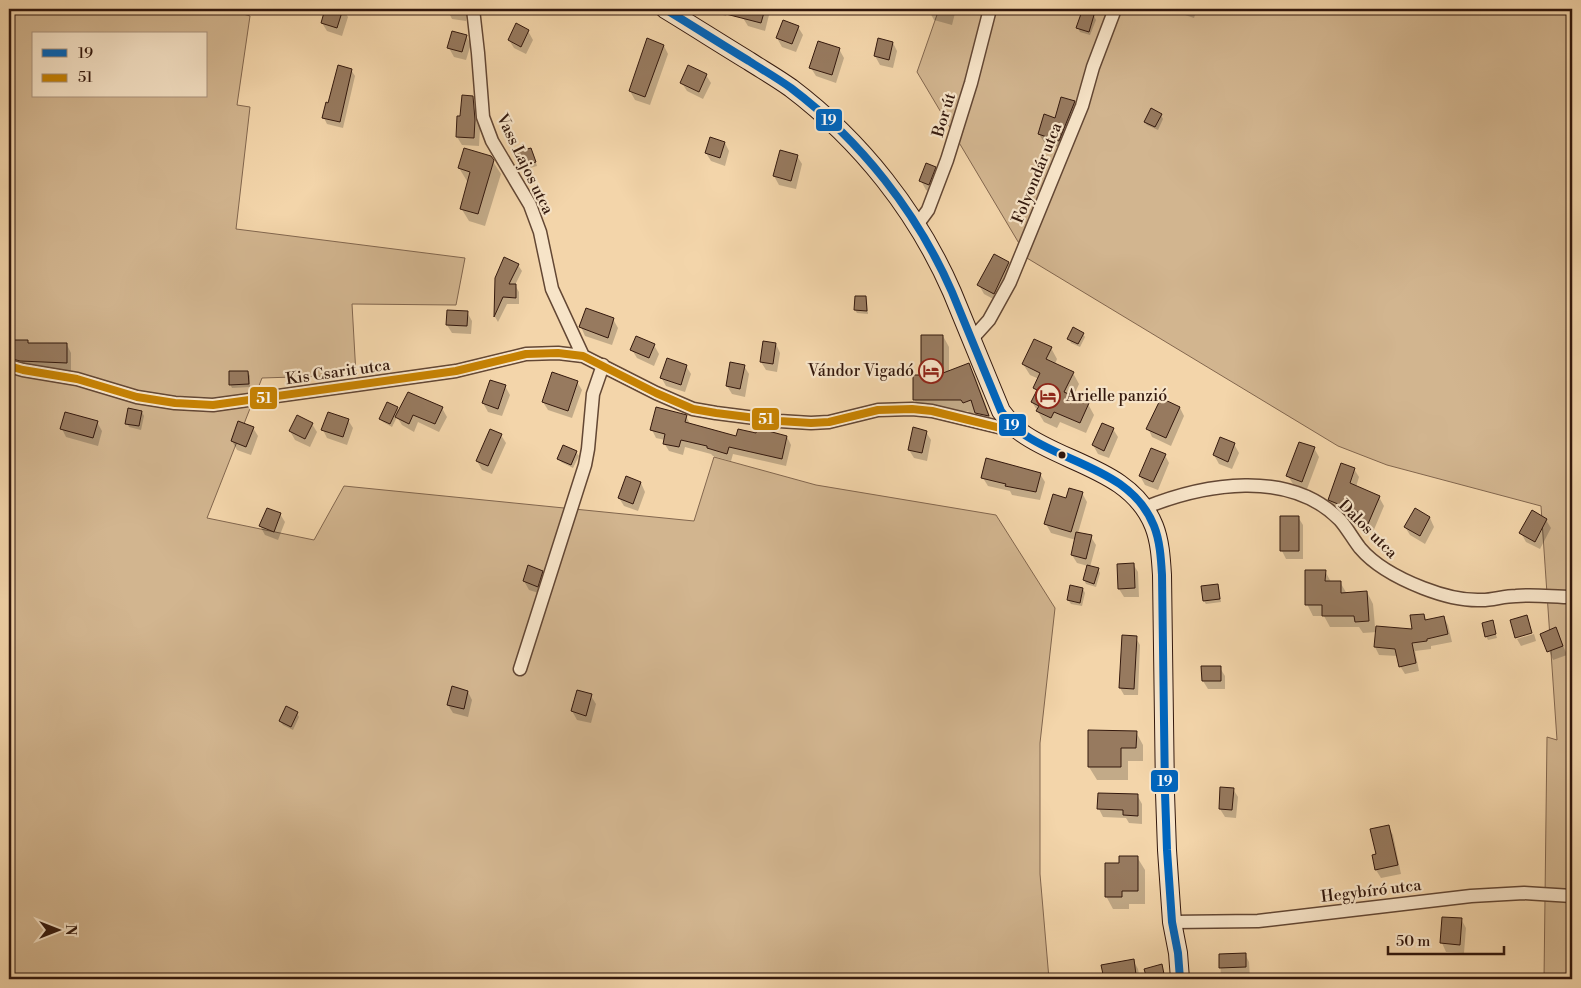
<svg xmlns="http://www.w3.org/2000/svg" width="1581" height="988" font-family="'Libre Bodoni',serif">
<rect width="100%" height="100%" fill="#f3d5aa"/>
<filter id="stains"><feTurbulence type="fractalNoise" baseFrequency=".004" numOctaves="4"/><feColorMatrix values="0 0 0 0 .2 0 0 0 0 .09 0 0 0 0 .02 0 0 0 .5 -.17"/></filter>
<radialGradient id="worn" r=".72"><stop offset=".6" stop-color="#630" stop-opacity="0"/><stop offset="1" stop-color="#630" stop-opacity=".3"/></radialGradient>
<path fill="#d2b58f" stroke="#82664e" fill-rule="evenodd" d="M9,9H227L250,16L237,105L250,107L236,229L465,258L456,305L352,304L356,375L262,378L207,518L314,540L344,486L694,521L714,457L816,485L996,515L1055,608L1040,743V874L1049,979H9ZM34,34H206V96H34Z
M939,9H1572V979H1544L1547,737L1557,740L1541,506L1387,465L1338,446L1017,252L1020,245L917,72Z"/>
<path fill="#0003" d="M326,9H343L348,17L342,36L327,31L322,23Z
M440,9H468L466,21L452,19L449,13L442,12Z
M708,9H728L726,16L710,11Z
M745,9H766L769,15L765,31L748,26L743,18Z
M929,9H953L955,13L952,25L934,20L929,11Z
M1174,9H1197L1194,18L1176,12Z
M1094,16L1096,20L1090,35L1080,32L1078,28Z
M798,27L803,35L796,52L782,47L777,38Z
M528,31L533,40L526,54L514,48L509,40Z
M466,36L471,44L466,60L454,57L449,48Z
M893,43L897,51L893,68L880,65L875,56Z
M664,46L668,54L650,105L635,100L630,91Z
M839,49L844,58L836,83L816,76L811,68Z
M351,70L355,76L343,128L327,124L324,118L329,104Z
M706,75L711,83L703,99L687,91L682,83Z
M472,97L477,106L480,129L479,146L462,145L457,137L461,118Z
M1074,102L1079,111L1063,149L1044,142L1039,134Z
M1161,115L1163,119L1158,130L1147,125L1145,122Z
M725,143L729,151L725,166L711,161L706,153Z
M517,153H533L537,166L523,170Z
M797,156L802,164L796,189L779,185L774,176Z
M490,157L501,174L485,226L469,221L461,208L469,182L467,181L459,168Z
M935,168L940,176L934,193L926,190L921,181Z
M1009,263L1013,271L999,302L984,294L979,285Z
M518,265L522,271L515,285L519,292V304H507L498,322L495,317L496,278Z
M865,297L867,301L868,314L857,313L855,310Z
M467,312L472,321L471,334L452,333L447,325Z
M613,319L618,328L612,345L585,336L581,327Z
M1083,334L1085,337L1080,347L1071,343L1069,339Z
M943,336L949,347V372L968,365L975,376L994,427L983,424L976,412L970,414L968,411H921L914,399L922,376Z
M27,341L29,344L67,345L71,353V371L26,369L14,366L9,358Z
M776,344L780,353L777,372L766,370L761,362Z
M654,345L659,354L654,366L637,358L632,350Z
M1051,348L1057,359L1055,364L1073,373L1079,384L1073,397L1088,404L1094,415L1086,433L1060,422L1057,428L1044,422L1032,402L1037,392L1035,388L1039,379L1030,375L1023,364Z
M686,366L691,374L685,392L666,386L661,377Z
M744,366L749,374L745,397L732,394L727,386Z
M248,372L250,376V387L232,388L230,384Z
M577,382L582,390L572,418L548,410L543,402Z
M505,386L510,395L502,416L488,412L483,403Z
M397,408L399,412L442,408L447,417L439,432L418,422L414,432L402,425L397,417L392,427L383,422L380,419Z
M1180,408L1184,416L1171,446L1152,437L1148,428Z
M142,412L144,416L141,430L129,427L127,423Z
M686,416L690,424L737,437L756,435L787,437L791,445L786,466L733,454L731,461L713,456L711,454L685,447L683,455L669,451L664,443L665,440L656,438L652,430Z
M348,420L353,428L347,445L327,438L323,430Z
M97,422L102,431L98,446L66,437L62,429Z
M312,424L317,432L310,447L295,440L290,431Z
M253,428L258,436L251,455L237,450L232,441Z
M1113,429L1118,437L1109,458L1098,454L1093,445Z
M926,432L931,440L927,461L914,458L909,450Z
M501,435L506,443L492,474L482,470L477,461Z
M1234,444L1239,453L1232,469L1219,464L1214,455Z
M1314,448L1319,457L1307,489L1293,484L1288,476Z
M576,452L579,456L573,468L561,462L558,458Z
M1165,455L1169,463L1158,490L1145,485L1140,476Z
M1354,469L1359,477L1356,487L1379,497L1384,506L1373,532L1361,527L1357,518L1334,508L1329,500Z
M1040,474L1045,482L1040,500L1012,495L1010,491L988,486L983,478Z
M627,478L641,483L645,492L638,511L624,506L619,498Z
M1082,493L1087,502L1078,533L1091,537L1096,545L1090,567L1098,569L1100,573L1096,587L1086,584L1084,580L1088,566L1077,563L1072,555L1076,540L1051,533L1046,524L1067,500Z
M1415,510L1430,518L1434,527L1425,544L1410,535L1405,527Z
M280,514L285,522L278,540L265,535L260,526Z
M1298,517L1303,525V559H1286L1282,551Z
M1546,520L1551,528L1540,549L1526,542L1521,533Z
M1133,564L1138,572L1139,597H1124L1119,589Z
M1325,571L1331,582H1340L1347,594L1367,592L1373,604L1375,627L1413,631L1424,615L1427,621L1444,618L1448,625L1452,642L1431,646V649L1415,651L1419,671L1405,674L1400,666L1398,656L1379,655L1375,647L1377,632L1363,633L1359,627H1330L1324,616H1313L1307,604Z
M542,572L547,580L542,594L529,590L524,581Z
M1217,585L1219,589L1221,602L1206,604L1204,601Z
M1083,589L1085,593L1082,606L1071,604L1068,600Z
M1492,622L1497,638L1488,640L1486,636Z
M1556,629L1567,655L1553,660L1542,634Z
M1534,634L1536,641L1521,646L1517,639Z
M1136,638L1140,645L1138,695H1124L1120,688Z
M1220,668L1225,676V689H1208L1203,681Z
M468,692L472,700L468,717L453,713L448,705Z
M591,696L596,704L591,723L577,720L572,711Z
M297,713L299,717L293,730L283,725L280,721Z
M1136,732L1143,745V761H1128V780H1097L1089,767Z
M1233,789L1238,797L1236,818L1225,817L1220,809Z
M1137,795L1142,804V824L1129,823L1126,818L1103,817L1099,809Z
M1388,826L1393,835L1401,874L1381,878L1376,870L1377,855Z
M1137,857L1145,870V904H1129V909H1113L1106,896L1120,865Z
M1443,918L1461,919L1466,928L1464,953L1446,952L1442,943Z
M1245,954L1249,962L1250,979H1221L1220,955Z
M1133,960L1138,969L1140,979H1105L1103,966Z
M1161,966L1167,979H1148L1146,970Z
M1268,977L1269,979H1252Z"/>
<path fill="#977a5f" stroke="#33180d" d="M325,9H343L337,28L321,23Z
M723,9H765L761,23L722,13Z
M1082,11L1094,15L1089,32L1076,28Z
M783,20L799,26L792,44L776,38Z
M516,23L529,30L521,47L508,40Z
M452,31L467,35L462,52L447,48Z
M647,38L664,45L645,97L629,91Z
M878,38L893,42L889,60L874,56Z
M818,41L840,48L832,75L809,68Z
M338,65L352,69L340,122L322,118L326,102L328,103Z
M688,65L707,74L699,92L680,83Z
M462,95L473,96L475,120L474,138L456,137L457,116H460Z
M1061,97L1075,101L1059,141L1038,134L1044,114L1055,118Z
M1151,108L1162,114L1155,127L1144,122Z
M710,137L725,142L720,158L705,153Z
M464,148L491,156L494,160L478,214L460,209L470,172L458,168Z
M531,148L536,162L520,167L516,152Z
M780,150L798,155L791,181L773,176Z
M926,163L936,167L929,185L919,181Z
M994,254L1009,262L994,294L977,285Z
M504,257L519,264L509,284H516V298L503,297L494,317L495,278Z
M855,296H866L867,311L854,310Z
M586,308L614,318L608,338L579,327Z
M447,310L468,311L467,326L446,325Z
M1073,327L1084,333L1078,344L1067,339Z
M921,335H943V373L969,363L989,416L975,413L971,400L963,403L961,400H913V375H921Z
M636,336L655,344L649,358L630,350Z
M1034,339L1052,347L1046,359L1074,372L1064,392L1089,403L1080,423L1054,412L1051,418L1036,411L1039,406L1031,402L1037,390L1033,388L1040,373L1022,364Z
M9,340H28V343H67V363L20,361L9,358Z
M763,341L776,343L773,364L760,362Z
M667,358L687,365L681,385L660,378Z
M730,362L745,365L740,389L726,386Z
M229,371H248L249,384L229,385Z
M552,372L578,381L568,411L542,402Z
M490,380L506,385L498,409L482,403Z
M408,392L443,407L435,424L413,415L409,424L395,417Z
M1161,398L1180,407L1166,438L1146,429Z
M387,402L398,407L390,424L379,419Z
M656,407L687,415L685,422L736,436L738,429L756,433L757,428L787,436L782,459L729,447L727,454L707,448V446L681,440L679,447L663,444L665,434L650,430Z
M128,408L142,411L139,426L125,424Z
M65,412L98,421L93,438L60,429Z
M328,412L349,419L343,437L321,430Z
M297,415L313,423L305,439L289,431Z
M238,421L254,427L246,447L231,441Z
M1102,423L1114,428L1104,451L1092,445Z
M913,427L927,431L922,453L908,450Z
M490,429L502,434L488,466L476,461Z
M1220,437L1235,443L1228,462L1213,455Z
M1299,442L1315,447L1302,482L1286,476Z
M563,445L577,451L571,465L557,459Z
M1151,448L1166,454L1153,482L1139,476Z
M986,458L1041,473L1036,492L1005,486L1006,484L981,478Z
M1341,463L1355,468L1350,483L1380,496L1368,524L1355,519L1358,512L1328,500Z
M626,476L641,482L633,504L618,498Z
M1069,488L1083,492L1071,532L1044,524L1053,494L1066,498Z
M267,508L281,513L274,532L259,526Z
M1415,508L1430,517L1420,536L1404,527Z
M1532,510L1547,519L1535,542L1519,533Z
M1280,516H1299V551H1280Z
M1076,532L1092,535L1086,559L1071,555Z
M1134,563L1135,588L1118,589L1117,564Z
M528,565L543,571L538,587L523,581Z
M1087,565L1099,568L1094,584L1083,580Z
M1305,570H1326L1325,581H1341V593L1367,591L1369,621L1355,622L1354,616H1322V605H1305Z
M1218,584L1220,599L1203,601L1201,586Z
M1070,585L1083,588L1080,603L1067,600Z
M1424,614L1425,620L1444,616L1448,634L1427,639V641L1412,643L1416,663L1399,667L1395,649L1374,647L1376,626L1412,629L1410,615Z
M1527,615L1532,633L1515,638L1510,620Z
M1493,620L1496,634L1485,637L1482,623Z
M1556,627L1563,646L1547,652L1540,634Z
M1122,635L1137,636L1134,689L1119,688Z
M1201,666H1221V681H1202Z
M452,686L468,691L464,709L447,705Z
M577,690L592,694L586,716L571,711Z
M286,706L298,712L291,727L279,721Z
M1088,730L1137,731L1136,748H1121V767H1088Z
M1220,787L1234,788L1232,810L1219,809Z
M1098,793L1138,794V816L1123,815V810L1097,809Z
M1389,825L1398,865L1375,870L1372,855L1376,854L1370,829Z
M1119,856H1138V891H1122V897H1105V863H1119Z
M1442,917L1462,918L1460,945L1440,943Z
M1246,953V967L1219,968V954Z
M1134,959L1136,975L1104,979L1101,965Z
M1162,964L1165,979H1147L1144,969Z"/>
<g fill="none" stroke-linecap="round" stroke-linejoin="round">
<defs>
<path id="street" d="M473,9L478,53L483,117L492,141L530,205L540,232L552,289L583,356
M917,225L928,210L947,160L971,83L990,9
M971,340L989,320L1010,282L1082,106L1093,67L1115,9
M9,366L23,370L77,379L137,397L175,403L213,405L456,371L526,354L558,353L583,356L656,393L693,409L716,413L779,421L811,423L829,422L878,410L912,409L932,411L1019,432
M1144,508C1203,484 1289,468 1340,520C1347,528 1353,539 1360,548C1376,567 1400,579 1423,588C1441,595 1462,601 1482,600C1493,600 1504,596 1516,596C1534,594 1554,597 1572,597
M520,669L585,465L588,449L593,394L603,365
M1172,922L1258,921L1471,896L1524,893L1572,896"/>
<path id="secondary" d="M665,9C693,26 721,44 749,61C763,70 777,78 791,88C861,141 917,212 952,292L1001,411C1007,419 1013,427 1022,433C1065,464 1132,470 1154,526C1160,541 1161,559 1162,575L1165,793L1167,850L1172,922L1178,953L1180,979"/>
</defs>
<use href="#street" stroke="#634734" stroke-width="15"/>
<use href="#secondary" stroke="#33180d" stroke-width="20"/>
<use href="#street" stroke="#f7e4c8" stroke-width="12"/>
<use href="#secondary" stroke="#f7e4c8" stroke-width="18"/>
<defs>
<path id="bus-1" d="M665,9C693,26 721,44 749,61C763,70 777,78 791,88C861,141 917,212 952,292L1001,411C1007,419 1013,427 1022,433C1065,464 1132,470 1154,526C1160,541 1161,559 1162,575L1165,793L1167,850L1172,922L1178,953L1180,979"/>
<path id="bus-2" d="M9,366L23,370L77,379L137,397L175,403L213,405L456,371L526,354L558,353L583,356L656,393L693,409L716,413L779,421L811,423L829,422L878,410L912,409L932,411L1021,433"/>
</defs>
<use href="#bus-1" stroke="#f7e4c8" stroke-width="11"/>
<use href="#bus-2" stroke="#f7e4c8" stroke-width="11"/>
<use href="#bus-1" stroke="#0065bd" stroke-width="8"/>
<use href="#bus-2" stroke="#c68203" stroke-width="8"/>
</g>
<defs>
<symbol id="hotel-ring" viewBox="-11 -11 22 22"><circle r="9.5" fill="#f7e4c8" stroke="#8f2418" stroke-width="1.5"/><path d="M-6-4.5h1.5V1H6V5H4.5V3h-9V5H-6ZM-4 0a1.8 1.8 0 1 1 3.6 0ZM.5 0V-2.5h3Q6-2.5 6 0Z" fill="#8f2418"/></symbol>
</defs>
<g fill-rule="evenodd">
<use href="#hotel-ring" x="917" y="357" width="28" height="28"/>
<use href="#hotel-ring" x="1034" y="382" width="28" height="28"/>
</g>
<circle fill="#33180d" stroke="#f7e4c8" stroke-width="2" cx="1062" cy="455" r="4.5"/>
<g text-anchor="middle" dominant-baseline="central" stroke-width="4.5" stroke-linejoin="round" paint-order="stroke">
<g font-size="16" fill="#33180d" stroke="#f7e4c8">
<text transform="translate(944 115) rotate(-73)">Bor út</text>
<text transform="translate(525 164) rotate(64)">Vass Lajos utca</text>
<text transform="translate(1037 173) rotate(-68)">Folyondár utca</text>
<text transform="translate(338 372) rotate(-8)">Kis Csarit utca</text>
<text transform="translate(1368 529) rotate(45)">Dalos utca</text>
<text transform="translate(1371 891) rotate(-7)">Hegybíró utca</text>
</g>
<g font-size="16" fill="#33180d" stroke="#f7e4c8" text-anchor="end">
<text x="914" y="371">Vándor Vigadó</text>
<text x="1066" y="396" text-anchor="start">Arielle panzió</text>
</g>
</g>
<g stroke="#f7e4c8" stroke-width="2">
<rect x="815" y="108" width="28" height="24" rx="5" fill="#0065bd"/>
<rect x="249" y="386" width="29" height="24" rx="5" fill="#c68203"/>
<rect x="751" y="407" width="29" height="24" rx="5" fill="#c68203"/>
<rect x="998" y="413" width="29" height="24" rx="5" fill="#0065bd"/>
<rect x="1150" y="769" width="29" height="24" rx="5" fill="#0065bd"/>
</g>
<g font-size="14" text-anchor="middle" font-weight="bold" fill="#fff">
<text x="829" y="125">19</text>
<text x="264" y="403">51</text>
<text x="766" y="424">51</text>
<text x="1012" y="430">19</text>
<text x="1165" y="786">19</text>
</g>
<rect width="1581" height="988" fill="none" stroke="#f3d5aa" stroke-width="30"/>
<rect x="10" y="10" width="1561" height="968" fill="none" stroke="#33180d" stroke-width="2.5"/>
<rect x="15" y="15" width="1551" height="958" fill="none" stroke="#33180d"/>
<rect x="32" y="32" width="175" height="65" fill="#f7e4c8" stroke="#a9927d"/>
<rect x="42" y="49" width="25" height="8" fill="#0065bd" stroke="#a9927d"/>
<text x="78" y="58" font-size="15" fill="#33180d">19</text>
<rect x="42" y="74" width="25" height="8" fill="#c68203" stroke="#a9927d"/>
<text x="78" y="82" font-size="15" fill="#33180d">51</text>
<g transform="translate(58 930) rotate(90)" stroke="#f7e4c8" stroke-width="4" paint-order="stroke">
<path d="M0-4L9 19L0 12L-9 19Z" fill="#33180d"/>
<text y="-8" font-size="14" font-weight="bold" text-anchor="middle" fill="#33180d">N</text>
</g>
<path d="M1388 946v8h116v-8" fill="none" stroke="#33180d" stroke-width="2.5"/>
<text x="1396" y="946" font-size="15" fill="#33180d" stroke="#f7e4c8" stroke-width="4" paint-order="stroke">50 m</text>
<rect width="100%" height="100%" filter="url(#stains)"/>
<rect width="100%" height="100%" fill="url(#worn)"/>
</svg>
